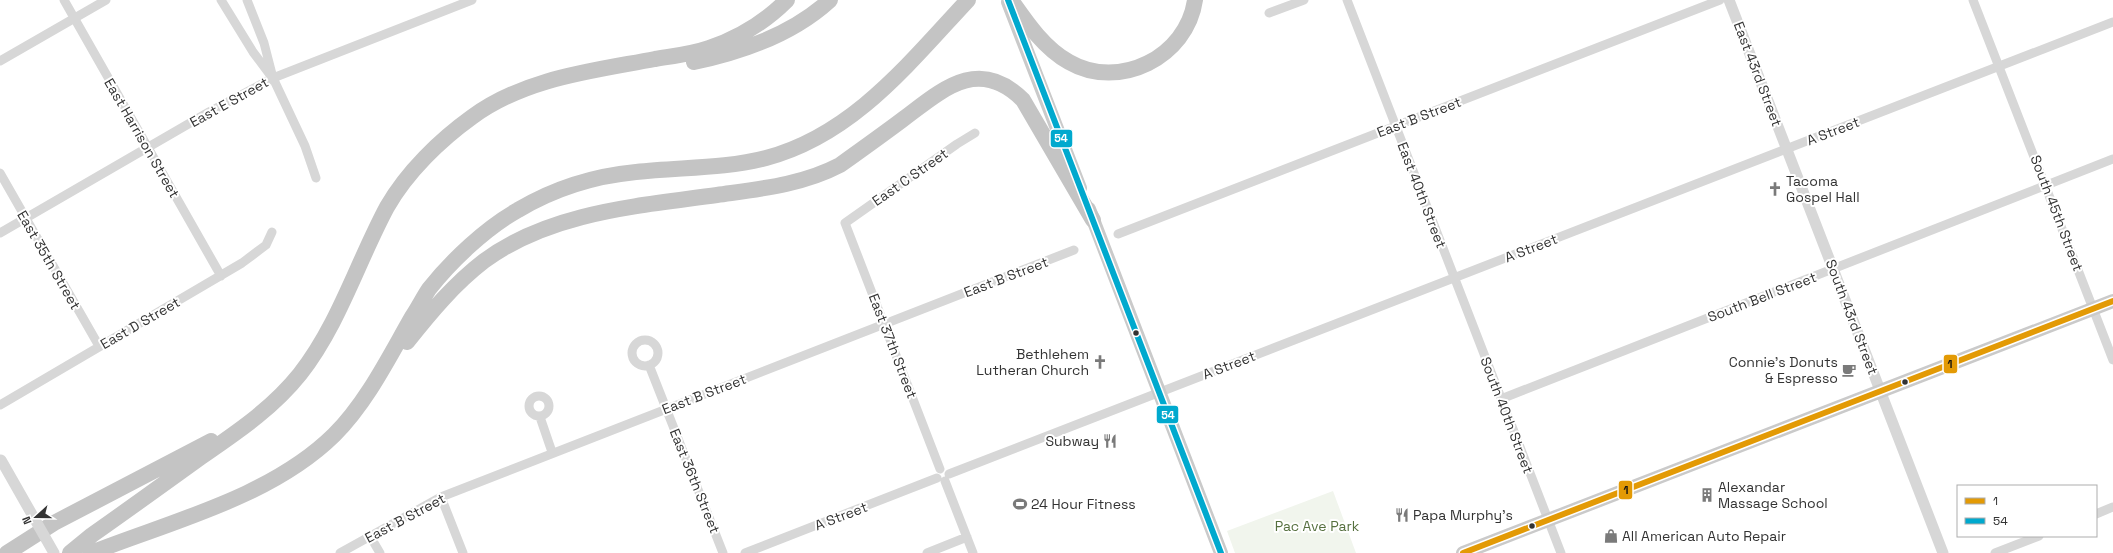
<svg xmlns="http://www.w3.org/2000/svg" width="2113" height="553" font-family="'Space Grotesk',sans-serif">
<rect width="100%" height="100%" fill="#fff"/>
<path fill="#f1f5ed" d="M1333,491L1356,553H1235L1227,531Z"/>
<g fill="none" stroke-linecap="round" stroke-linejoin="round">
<path stroke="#d7d7d7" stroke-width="9" d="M64,0L221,276
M221,0L253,52L271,76
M247,0L264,43L273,78L305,146L316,178
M1347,0L1561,553
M1973,0L2113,360
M1269,13L1304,0
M0,61L106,0
M0,173L99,346
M0,233L209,112L273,78L472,0
M1118,234L1720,0
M632 353a13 13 0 1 1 26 0a13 13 0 1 1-26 0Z
M649,365L723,553
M529 406a10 10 0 1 1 20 0a10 10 0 1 1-20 0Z
M1501,399L2113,159
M0,405L242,263L266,245L272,232
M540,417L552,452
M940,469L845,223L957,144L975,133
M949,474L2113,22
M945,481L973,553
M441,497L463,553
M2096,514L2113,507
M370,536L380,553
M340,553L441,497L1074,250
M745,553L937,478
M927,553L967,537
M1995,553L2039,536"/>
<path stroke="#d7d7d7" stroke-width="11" d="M1729,0L1943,553"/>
<path stroke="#cacaca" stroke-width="14" d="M1008,2L1080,188
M1089,209L1221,553
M1463,553L2113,301"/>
<path stroke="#c4c4c4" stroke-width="16" d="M1011,0C1027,23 1044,48 1069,62C1119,91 1187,57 1195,0
M694,62C742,52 793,34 830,0
M407,342C430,313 454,284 484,261C550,212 638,206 717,195C759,189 802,185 840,165C861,150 882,135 902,120C941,91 978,55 1023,100L1093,220
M7,553L54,523L211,441
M70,553L92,535C129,509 165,483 201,457C237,432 272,409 300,374C339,324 357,263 387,207C407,172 440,140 472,117C525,78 592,71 655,59C673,56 692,54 709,48C739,38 765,22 787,0
M91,553C172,521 271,497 334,435C367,402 389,357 412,317C418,308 423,298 429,289C452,260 486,228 518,210C555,188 594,176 636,172C679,167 724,169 766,158C853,135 909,63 968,0"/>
<path stroke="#d7d7d7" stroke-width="11" d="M1,460L54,553"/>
<defs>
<path id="bus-1" d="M1463,553L2113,301"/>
<path id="bus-2" d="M1008,0L1221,553"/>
</defs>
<use href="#bus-1" stroke="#fff" stroke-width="9"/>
<use href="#bus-2" stroke="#fff" stroke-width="9"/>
<use href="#bus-1" stroke="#e39a05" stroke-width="6"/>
<use href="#bus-2" stroke="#00a9ce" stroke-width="6"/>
</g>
<defs>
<symbol id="church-bare" viewBox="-9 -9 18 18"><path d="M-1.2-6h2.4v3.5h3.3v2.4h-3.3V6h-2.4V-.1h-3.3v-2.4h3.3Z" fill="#7a7a7a" stroke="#fff" stroke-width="2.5" paint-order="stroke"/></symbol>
<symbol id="cafe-bare" viewBox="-9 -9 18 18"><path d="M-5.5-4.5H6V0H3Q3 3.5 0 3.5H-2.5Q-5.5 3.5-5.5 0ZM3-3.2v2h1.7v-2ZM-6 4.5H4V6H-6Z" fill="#7a7a7a" stroke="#fff" stroke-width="2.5" paint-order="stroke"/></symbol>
<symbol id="restaurant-bare" viewBox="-9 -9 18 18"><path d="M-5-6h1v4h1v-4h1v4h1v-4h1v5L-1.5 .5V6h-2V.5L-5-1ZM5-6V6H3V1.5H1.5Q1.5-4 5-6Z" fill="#7a7a7a" stroke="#fff" stroke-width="2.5" paint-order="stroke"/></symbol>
<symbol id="building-bare" viewBox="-9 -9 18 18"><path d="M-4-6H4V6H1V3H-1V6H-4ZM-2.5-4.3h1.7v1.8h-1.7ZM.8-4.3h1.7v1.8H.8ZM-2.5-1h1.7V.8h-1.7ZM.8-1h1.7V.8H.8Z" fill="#7a7a7a" stroke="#fff" stroke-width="2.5" paint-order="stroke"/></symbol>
<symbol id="stadium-bare" viewBox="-9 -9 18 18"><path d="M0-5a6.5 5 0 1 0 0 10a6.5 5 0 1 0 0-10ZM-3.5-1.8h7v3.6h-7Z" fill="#7a7a7a" stroke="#fff" stroke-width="2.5" paint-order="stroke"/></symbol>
<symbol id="shop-bare" viewBox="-9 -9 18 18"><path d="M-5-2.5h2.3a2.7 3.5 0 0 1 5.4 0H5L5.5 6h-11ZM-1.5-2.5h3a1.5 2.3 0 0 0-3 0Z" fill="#7a7a7a" stroke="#fff" stroke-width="2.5" paint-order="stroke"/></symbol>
</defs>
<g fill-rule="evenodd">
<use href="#church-bare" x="1765" y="179" width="20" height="20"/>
<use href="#church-bare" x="1090" y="352" width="20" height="20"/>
<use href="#cafe-bare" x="1839" y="360" width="20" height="20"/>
<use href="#restaurant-bare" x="1100" y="431" width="20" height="20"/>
<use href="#building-bare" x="1697" y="485" width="20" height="20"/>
<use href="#stadium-bare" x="1010" y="494" width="20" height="20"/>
<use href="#restaurant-bare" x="1392" y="505" width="20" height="20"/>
<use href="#shop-bare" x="1601" y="526" width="20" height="20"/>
</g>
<g fill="#333" stroke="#fff" stroke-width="1.5">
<circle cx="1136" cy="333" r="3.5"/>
<circle cx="1905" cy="382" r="3.5"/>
<circle cx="1532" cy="526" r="3.5"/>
</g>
<g text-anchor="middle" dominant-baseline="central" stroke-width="4" stroke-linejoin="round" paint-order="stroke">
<g font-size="14" fill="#333" stroke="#fff">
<text transform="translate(1758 74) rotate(69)">East 43rd Street</text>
<text transform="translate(229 102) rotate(-29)">East E Street</text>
<text transform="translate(1419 117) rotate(-21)">East B Street</text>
<text transform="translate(1833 131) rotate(-21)">A Street</text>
<text transform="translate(142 138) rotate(60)">East Harrison Street</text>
<text transform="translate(910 177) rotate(-35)">East C Street</text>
<text transform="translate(1422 195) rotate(69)">East 40th Street</text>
<text transform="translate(2057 213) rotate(69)">South 45th Street</text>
<text transform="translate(1531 248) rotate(-21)">A Street</text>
<text transform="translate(49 260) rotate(60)">East 35th Street</text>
<text transform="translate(1006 277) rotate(-21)">East B Street</text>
<text transform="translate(1762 297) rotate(-21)">South Bell Street</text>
<text transform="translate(1852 317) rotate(69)">South 43rd Street</text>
<text transform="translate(140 323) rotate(-30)">East D Street</text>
<text transform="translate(893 346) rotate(69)">East 37th Street</text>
<text transform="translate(1229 365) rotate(-21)">A Street</text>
<text transform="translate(704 394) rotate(-21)">East B Street</text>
<text transform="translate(1507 415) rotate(69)">South 40th Street</text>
<text transform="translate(695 481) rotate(68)">East 36th Street</text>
<text transform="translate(841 516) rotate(-21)">A Street</text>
<text transform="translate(405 518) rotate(-28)">East B Street</text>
</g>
<g font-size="14" fill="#333" stroke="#fff" text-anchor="start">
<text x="1786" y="181">Tacoma<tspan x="1786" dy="16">Gospel Hall</tspan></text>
<text x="1089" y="354" text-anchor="end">Bethlehem<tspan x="1089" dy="16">Lutheran Church</tspan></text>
<text x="1838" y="362" text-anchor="end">Connie's Donuts<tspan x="1838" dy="16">&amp; Espresso</tspan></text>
<text x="1099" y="441" text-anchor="end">Subway</text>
<text x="1718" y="487">Alexandar<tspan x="1718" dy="16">Massage School</tspan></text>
<text x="1031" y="504">24 Hour Fitness</text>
<text x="1413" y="515">Papa Murphy's</text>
<text x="1622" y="536">All American Auto Repair</text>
</g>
<g font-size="14" fill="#56703f" stroke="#fff">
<text x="1317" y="526">Pac Ave Park</text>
</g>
</g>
<g stroke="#fff" stroke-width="1.5">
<rect x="1050" y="129" width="23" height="19" rx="4" fill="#00a9ce"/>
<rect x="1943" y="354" width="15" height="20" rx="4" fill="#e39a05"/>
<rect x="1156" y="405" width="23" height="19" rx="4" fill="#00a9ce"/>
<rect x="1618" y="480" width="15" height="20" rx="4" fill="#e39a05"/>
</g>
<g font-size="11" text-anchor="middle" font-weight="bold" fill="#fff">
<text x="1061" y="142">54</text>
<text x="1168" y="419">54</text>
</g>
<g font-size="11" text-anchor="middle" font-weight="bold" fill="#111">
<text x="1950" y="368">1</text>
<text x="1626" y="494">1</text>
</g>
<rect x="1957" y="485" width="140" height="52" fill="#ffffff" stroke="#adadad"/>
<rect x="1965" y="498" width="20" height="6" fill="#e39a05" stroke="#adadad"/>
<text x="1993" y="505" font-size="12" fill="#333333">1</text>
<rect x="1965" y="518" width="20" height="6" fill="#00a9ce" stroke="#adadad"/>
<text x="1993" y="525" font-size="12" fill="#333333">54</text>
<g transform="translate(36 517) rotate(249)" stroke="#ffffff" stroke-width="3" paint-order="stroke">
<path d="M0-3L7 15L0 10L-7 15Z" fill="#333333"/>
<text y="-6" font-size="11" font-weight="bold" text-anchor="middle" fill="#333333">N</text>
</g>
</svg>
